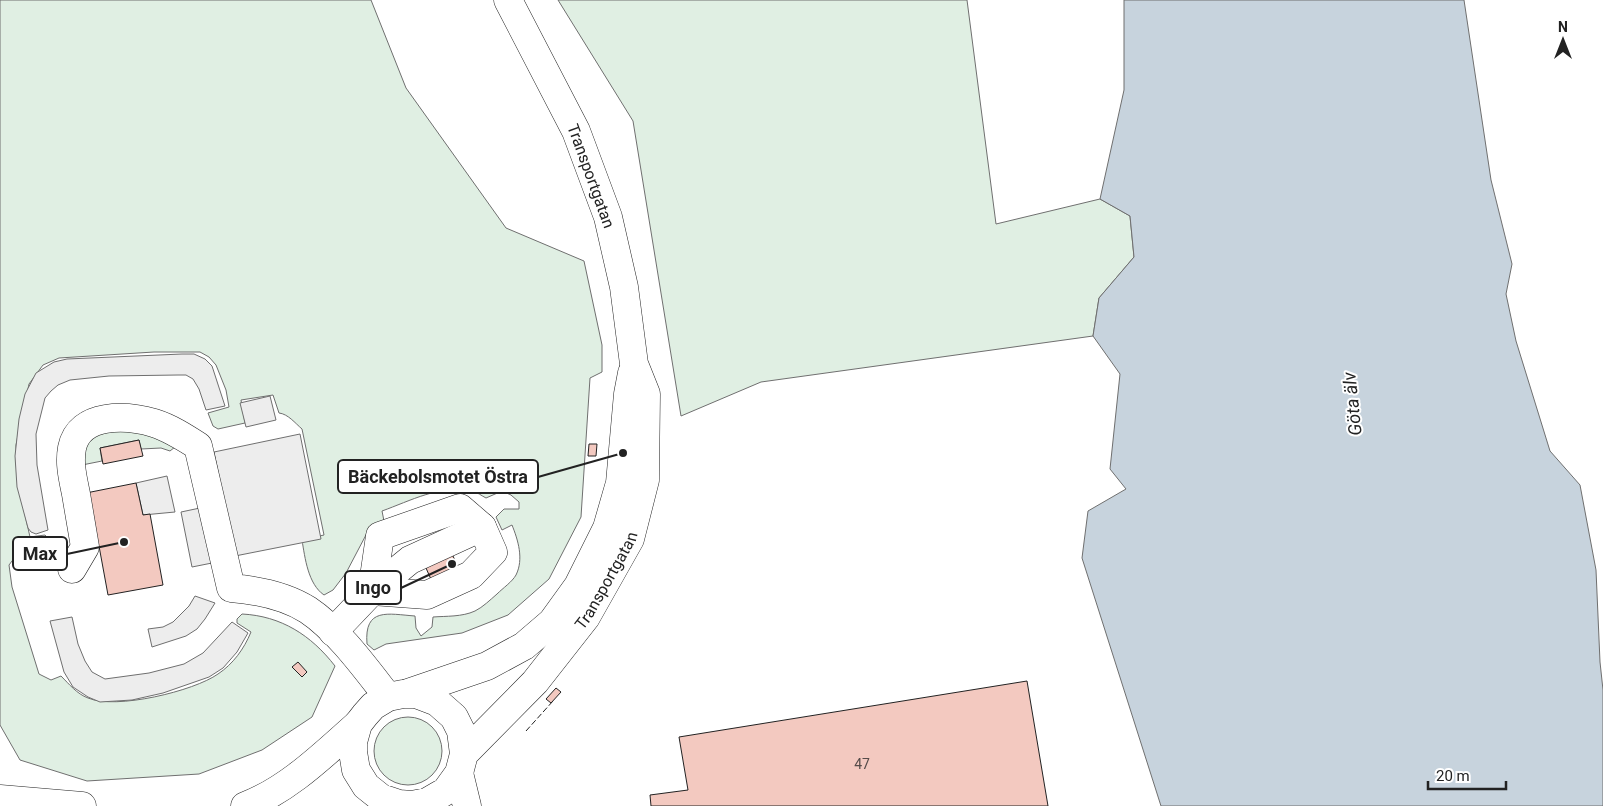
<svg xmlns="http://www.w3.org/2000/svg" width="1603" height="806" font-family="Roboto,sans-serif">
<rect width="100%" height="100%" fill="#fff"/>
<path fill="#e0efe3" stroke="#6f6f6f" d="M0,0H371L406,88L506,228L584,261L602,345V372L590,378L581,517L549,579L508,615L462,633L386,644L374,650L367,644C364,607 388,614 415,616L416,628L421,636L432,627L433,617C446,616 462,617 475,611C483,607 490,600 497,594C503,588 512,582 516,575C524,559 518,540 512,525L502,530L496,517L504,509H519V502L511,495L502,491L486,498C482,496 477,492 472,491C441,484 410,501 382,511L384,521L372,526L367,533L346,573L333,590L324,595C308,584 305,558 302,540L324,535L302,429C295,423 288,414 279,413L273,395L241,400L245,423L218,429L213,426L208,413L229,407L226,390L216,365L209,357L200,352H154L59,358L43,365L29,384L16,445V463L19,488L30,537L45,535L48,538L53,549L50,554L28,540L9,565L12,587L39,674L51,680L61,676C69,684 77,694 88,698C116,710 194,691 218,674C233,664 244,649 251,632L237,623V619L242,614C281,616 311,635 335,666L312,717L262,750L199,774L87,781L20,760L0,725Z
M558,0H967L996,224L1100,199L1130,216L1134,257L1099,298L1093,336L761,382L681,416L633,121Z
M128,424L175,447L170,451L161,448L141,449L139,440L100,448L102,461L77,466L80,438Z
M374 751a34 34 0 1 1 68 0a34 34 0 1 1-68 0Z"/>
<path fill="#ededed" stroke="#6f6f6f" d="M182,354H194L205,359L212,366L225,406L206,410L199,389L193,379L186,375H178L109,376L70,380L58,385L51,391L45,398L36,434L37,465L48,530L36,534L31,532L28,528L17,487L15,456L19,419L25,394L36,373L54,362L67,359Z
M270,396L276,420L246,427L240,403Z
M300,434L321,539L235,556L214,452Z
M167,476L175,512L143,515L136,483Z
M200,508L212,563L192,567L181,512Z
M195,596L215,603L205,619L197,629L186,636L152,647L148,629L163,627L173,622L189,606Z
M72,617L78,644L85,661L92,672L105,679L149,673L184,664L203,653L232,622L248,633L237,652L223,668L209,677L163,693L132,700L100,702L88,697L73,687L64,672L50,621Z"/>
<path fill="#c7d3dd" stroke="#6f6f6f" d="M1124,0H1464L1491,180L1512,264L1506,294L1516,341L1550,451L1580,485L1596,570L1600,662L1603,690V806H1161L1082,558L1088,511L1126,489L1110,469L1120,374L1093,336L1099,298L1134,257L1130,216L1100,199L1124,90Z"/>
<path fill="#f3c9c0" stroke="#222" d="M139,440L143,456L103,464L100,448Z
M589,444H597L596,456H588Z
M136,483L143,515L150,514L163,585L108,595L99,546L94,547L86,493Z
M446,540L467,588L440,600L419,552Z
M298,662L307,672L302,677L292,667Z
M1027,681L1048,806H651L650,795L688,790L679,737Z
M556,688L561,692L551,703L546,699Z"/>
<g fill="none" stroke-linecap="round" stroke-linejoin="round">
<defs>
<g id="minor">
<path d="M460,508L482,527L493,552L471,575L427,595L372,591L380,536Z"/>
<path d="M72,569L85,547C82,529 79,512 76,494C73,479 69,464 72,448C79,412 127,415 154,423C170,428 184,437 198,446L231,588C256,590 286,596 308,610C338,630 366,669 388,697"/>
<path d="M333,632L372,591L410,560L482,527"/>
<path d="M408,693L487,666L524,646L552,622L578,586L607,528L620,483L628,394L632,373"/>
<path id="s1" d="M464,754L461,731L454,717L437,702L416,694H403L388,697L373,706L365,715L358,724L353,742V752L356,770L366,786L381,798L399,804L412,805L427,802L446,791L459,773L464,754L535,682L586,617L630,539L645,480L646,394L634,364L624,287L608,217L576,131L508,0"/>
<path d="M459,773L467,806"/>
<path d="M0,799L82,806"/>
<path d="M245,806C288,790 324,754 358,724"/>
</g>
</defs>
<use href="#minor" stroke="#222" stroke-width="29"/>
<use href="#minor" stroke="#fff" stroke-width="28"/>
<path stroke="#222" stroke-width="1" stroke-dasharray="6 2.5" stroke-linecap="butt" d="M526,731L553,701"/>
</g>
<g text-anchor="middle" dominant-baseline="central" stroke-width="4" stroke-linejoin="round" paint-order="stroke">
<g font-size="14" fill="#564c4a">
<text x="862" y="764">47</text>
</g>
<g font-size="16" fill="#222" stroke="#fff">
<text transform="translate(591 176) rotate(70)">Transportgatan</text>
<text stroke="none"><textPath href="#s1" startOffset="575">Transportgatan</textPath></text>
</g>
<g font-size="18" font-style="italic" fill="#222" stroke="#fff">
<text transform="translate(1352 404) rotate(-96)">Göta älv</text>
</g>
</g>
<path fill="none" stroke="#222" stroke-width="2" d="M623 453L538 477M124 542L67 554M452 564L401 588"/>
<g fill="#222" stroke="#fff" stroke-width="2">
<circle cx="623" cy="453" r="5"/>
<circle cx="124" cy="542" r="5"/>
<circle cx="452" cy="564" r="5"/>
</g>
<g fill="#fff" stroke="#222" stroke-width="2">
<rect x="338" y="460" width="200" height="33" rx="5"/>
<rect x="13" y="537" width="54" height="33" rx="5"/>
<rect x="345" y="571" width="56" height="33" rx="5"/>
</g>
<g font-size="18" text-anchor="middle" font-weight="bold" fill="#222">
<text x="438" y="483">Bäckebolsmotet Östra</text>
<text x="40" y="560">Max</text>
<text x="373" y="594">Ingo</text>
</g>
<g transform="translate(1563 40)" stroke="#ffffff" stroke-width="4" paint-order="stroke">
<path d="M0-4L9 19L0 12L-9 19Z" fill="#222222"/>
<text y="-8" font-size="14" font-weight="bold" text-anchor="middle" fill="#222222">N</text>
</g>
<path d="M1428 781v8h78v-8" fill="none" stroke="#222222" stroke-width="2.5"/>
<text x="1436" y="781" font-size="15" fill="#222222" stroke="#ffffff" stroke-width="4" paint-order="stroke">20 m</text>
</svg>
